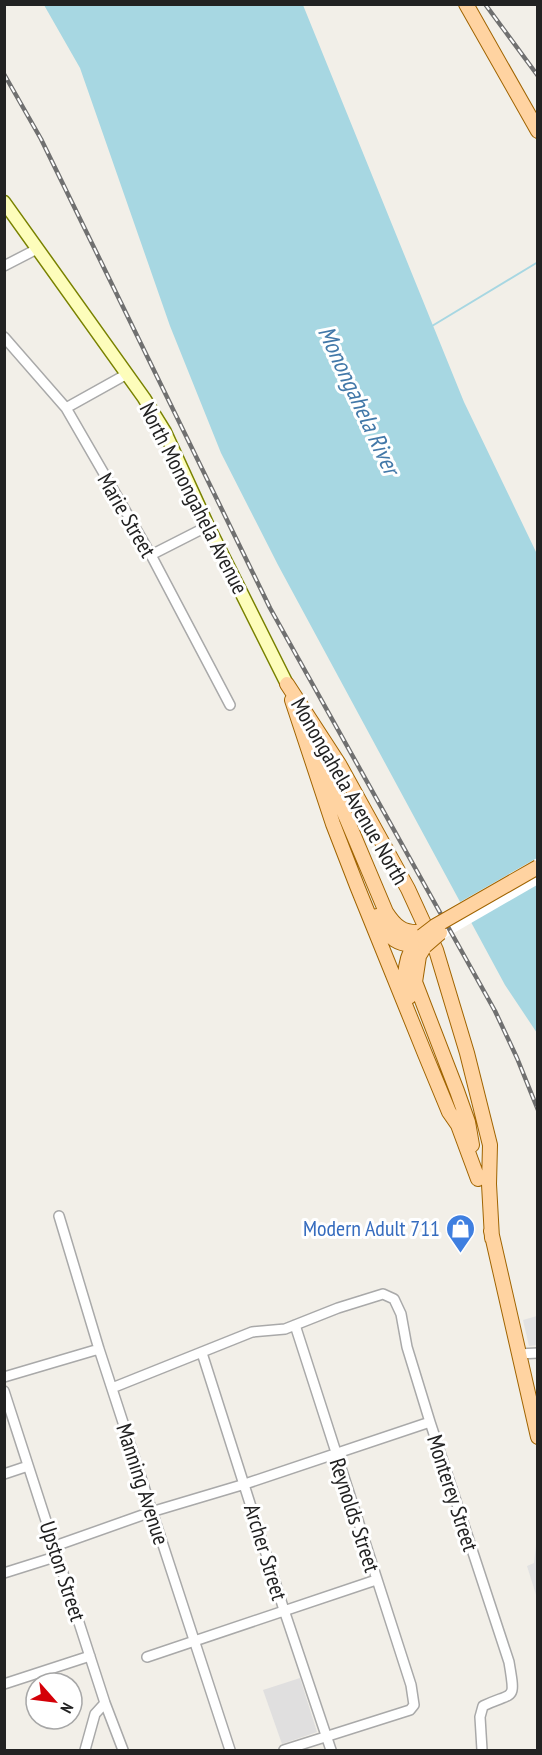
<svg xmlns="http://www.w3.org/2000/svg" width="542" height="1755" font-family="'PT Sans Narrow',sans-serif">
<rect width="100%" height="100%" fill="#f2efe8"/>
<path fill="#e0dfdf" d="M300,1678L317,1732L282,1744L263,1690Z"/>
<path fill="#e2e2e2" d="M537,1316V1345L529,1346L523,1320Z
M537,1537V1598L527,1566L534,1563Z"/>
<path fill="#a7d7e2" d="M44,5H303L464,402L537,554V1033L505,985L278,565L221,453L170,326L80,68Z"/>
<path fill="#fff" d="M537,858V885L440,941L425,922Z"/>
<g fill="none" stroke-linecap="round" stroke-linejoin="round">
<path stroke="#a7d7e2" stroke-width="2" d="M432,326L538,262"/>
<defs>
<path id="minor" d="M4,266L37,249
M4,337L66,408L151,555L230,705
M66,408L127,374
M151,555L208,526
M59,1216L99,1349L230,1750
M202,1353L284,1610L331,1750
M518,1354L538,1353
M4,1377L99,1349
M112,1388L252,1332L285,1329L338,1308L383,1294L394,1299L401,1314L407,1347L430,1422L509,1662C516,1703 514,1691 483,1706L480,1717L482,1750
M4,1391L105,1703L123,1750
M4,1474L28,1466
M55,1546L151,1512L245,1484L430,1422
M4,1573L58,1556
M147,1657L376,1580
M4,1684L90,1656
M85,1750L95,1714L105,1703
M284,1750L410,1710L414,1705L411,1685L295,1325"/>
<path id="secondary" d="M4,202L144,398L165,432L208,526L287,684"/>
<path id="primary" d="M466,4L538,131
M287,684L339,764L408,889L436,950L467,1053L490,1145L489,1184L492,1238
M292,700L333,824L357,886L425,1054L449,1112L458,1125L478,1179
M316,746L386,912C395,926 403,933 419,932
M377,916C386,937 400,950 423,942
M425,946L419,956L415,982L457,1091L468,1122L472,1145
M409,997C402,978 405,954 419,939
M491,1231L538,1437"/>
</defs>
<use href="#minor" stroke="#a9a9a9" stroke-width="12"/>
<use href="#secondary" stroke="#798200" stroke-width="15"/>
<use href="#primary" stroke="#a06400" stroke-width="16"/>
<use href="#minor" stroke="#fff" stroke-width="9"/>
<use href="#secondary" stroke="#fdfdbb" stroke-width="12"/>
<use href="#primary" stroke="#ffd3a1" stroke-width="14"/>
<defs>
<path id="rail" d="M485,4L538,76
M4,74L41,139L270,608L495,1011L517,1058L538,1110"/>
</defs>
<use href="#rail" stroke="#707070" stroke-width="4.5"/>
<use href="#rail" stroke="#fff" stroke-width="2" stroke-dasharray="7" stroke-linecap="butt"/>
<defs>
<path id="primary-bridge" d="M422,936L435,926L538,867
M425,946L440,933"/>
</defs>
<use href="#primary-bridge" stroke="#a06400" stroke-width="16" stroke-linecap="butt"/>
<use href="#primary-bridge" stroke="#ffd3a1" stroke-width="14"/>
</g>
<defs>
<symbol id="shop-pin" viewBox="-11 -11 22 30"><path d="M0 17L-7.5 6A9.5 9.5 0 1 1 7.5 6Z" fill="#3f7fe0" stroke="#fff"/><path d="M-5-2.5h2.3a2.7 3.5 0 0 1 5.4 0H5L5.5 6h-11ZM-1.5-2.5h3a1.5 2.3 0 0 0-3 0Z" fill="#fff"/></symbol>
</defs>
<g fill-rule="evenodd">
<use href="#shop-pin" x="444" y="1212" width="33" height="45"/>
</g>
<g text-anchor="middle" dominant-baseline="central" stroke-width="6" stroke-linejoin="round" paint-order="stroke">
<g font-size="22" fill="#222" stroke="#fff">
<text transform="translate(194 498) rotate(63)">North Monongahela Avenue</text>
<text transform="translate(127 515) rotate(60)">Marie Street</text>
<text transform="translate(350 791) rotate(60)">Monongahela Avenue North</text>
<text transform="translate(143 1484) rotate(72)">Manning Avenue</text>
<text transform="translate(453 1493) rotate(72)">Monterey Street</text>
<text transform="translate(355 1515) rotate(72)">Reynolds Street</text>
<text transform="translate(266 1552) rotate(73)">Archer Street</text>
<text transform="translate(63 1571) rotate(72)">Upston Street</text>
</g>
<g font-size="22" fill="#366cbe" stroke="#fff" text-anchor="end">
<text x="440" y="1228">Modern Adult 711</text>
</g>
<g font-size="24" font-style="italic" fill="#4278a8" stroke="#fff">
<text transform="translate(359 400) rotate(65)">Monongahela River</text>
</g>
</g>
<rect width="542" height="1755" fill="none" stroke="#222222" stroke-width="12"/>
<g transform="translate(54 1701) rotate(118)"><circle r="28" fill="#ffffff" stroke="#a7a7a7" stroke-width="1.5"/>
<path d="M0-4.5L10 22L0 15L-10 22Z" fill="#d40008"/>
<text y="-9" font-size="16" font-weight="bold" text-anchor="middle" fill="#222222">N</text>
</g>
</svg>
